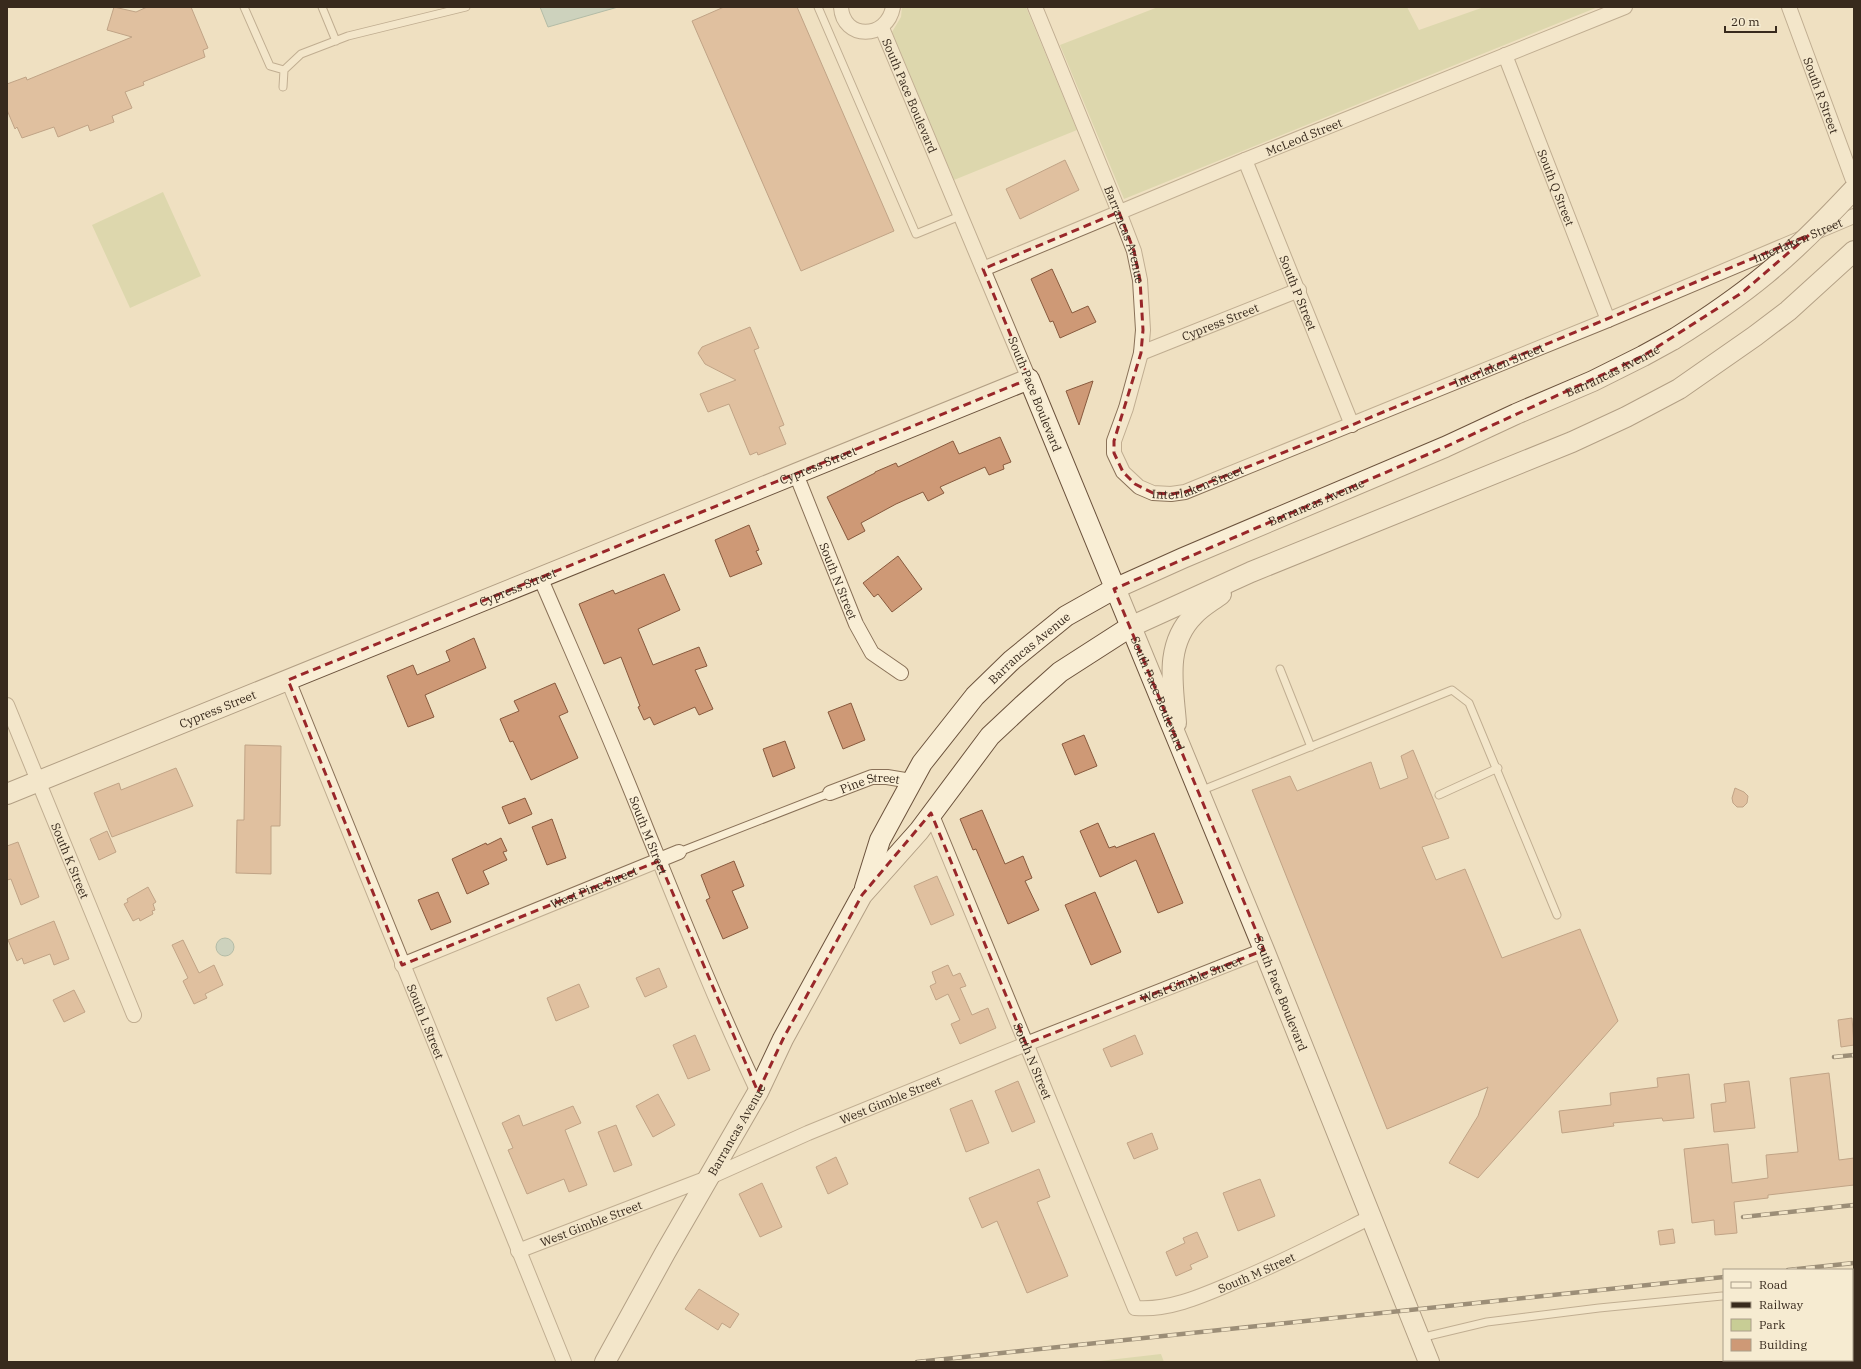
<svg xmlns="http://www.w3.org/2000/svg" width="1861" height="1369" font-family="'IBM Plex Serif',serif">
<rect width="100%" height="100%" fill="#efe0c1"/>
<path fill="#c8cd95" d="M902,7H1026L1077,130L954,180L892,32L901,17Z
M1158,7H1407L1419,30L1484,7H1598L1124,199L1060,45Z
M163,192L201,276L130,308L92,225Z
M1161,1354L1164,1362H1091Z"/>
<path fill="#a4c1b8" stroke="#6b8f86" d="M540,7H618L548,27Z
M216 947a9 9 0 1 1 18 0a9 9 0 1 1-18 0Z"/>
<path fill="#ce9976" stroke="#885a3e" d="M114,7L136,12L147,7H191L208,48L203,50L205,57L143,82L144,85L125,92L132,108L112,116L114,122L90,131L88,125L58,137L54,127L22,138L17,127L15,129L7,110V84L26,77L27,80L132,37L107,30Z
M724,7H797L894,231L801,271L692,21Z
M1065,160L1079,190L1020,219L1006,189Z
M1052,269L1072,313L1088,306L1096,322L1060,338L1053,321L1050,322L1031,279Z
M750,327L759,348L754,350L784,425L779,427L786,444L758,455L757,452L750,455L729,404L708,412L700,394L736,380L705,364L698,353L702,347Z
M1093,381L1079,425L1066,391Z
M1000,437L1011,462L1003,465L1004,469L989,475L985,467L940,487L944,493L928,501L923,492L896,504L861,523L865,531L848,540L827,497L875,473V472L896,463L898,467L953,441L959,454Z
M749,525L759,550L756,551L762,564L730,577L715,540Z
M898,556L922,589L892,612L878,594L874,597L863,583Z
M664,574L680,610L638,629L653,665L699,647L707,666L695,670L713,709L699,715L695,707L654,725L650,717L644,720L638,707L640,706L621,657L604,664L579,604L613,590L615,594Z
M474,638L486,668L425,695L434,717L408,727L387,676L413,665L417,675L450,661L446,651Z
M555,683L568,712L559,716L578,758L531,780L513,741L510,742L500,719L519,711L514,701Z
M851,703L865,740L843,749L828,712Z
M1084,735L1097,766L1075,775L1062,744Z
M785,741L795,768L773,777L763,749Z
M245,745L281,746L280,826H271V874L236,873L237,820H244Z
M1413,750L1449,838L1422,847L1436,880L1465,869L1502,958L1580,929L1618,1021L1478,1178L1449,1163L1478,1116L1488,1087L1387,1129L1252,790L1290,776L1297,791L1371,762L1380,789L1408,778L1401,756Z
M176,768L193,806L112,837L94,793L119,783L121,790Z
M1735,788L1744,792L1748,796L1747,803L1743,807H1737L1733,803L1732,798Z
M525,798L532,814L509,824L502,807Z
M982,810L1005,864L1023,856L1032,878L1025,881L1039,910L1008,924L976,849L973,850L960,819Z
M552,819L566,858L547,865L532,827Z
M1098,823L1109,848L1115,846L1116,848L1154,833L1183,903L1158,913L1136,860L1100,877L1080,831Z
M107,831L116,852L99,860L90,839Z
M501,838L507,851L503,852L507,860L483,871L489,884L467,894L452,859L486,843L487,845Z
M18,842L39,897L21,905L11,879L7,880V846Z
M734,861L744,886L732,891L748,928L723,939L706,900L710,898L701,875Z
M937,876L954,915L931,925L914,886Z
M148,887L156,902L153,904L155,910L152,911L153,914L140,921L139,918L133,921L124,904L128,902L127,899Z
M438,892L451,922L431,930L418,900Z
M1095,892L1121,952L1091,965L1065,905Z
M54,921L69,959L54,965L50,954L24,964L22,958L17,961L8,940Z
M183,940L199,973L214,965L223,985L205,994L207,998L194,1004L183,981L188,978L172,945Z
M948,965L953,976L960,973L966,986L960,988L972,1015L988,1008L996,1028L960,1044L951,1024L960,1020L948,994L936,1000L930,986L936,983L932,972Z
M659,968L667,987L645,997L636,978Z
M579,984L589,1007L556,1021L547,998Z
M74,990L85,1012L64,1022L53,1000Z
M1852,1018L1854,1045L1841,1047L1838,1020Z
M695,1035L710,1070L688,1079L673,1045Z
M1135,1035L1143,1054L1111,1067L1103,1049Z
M1829,1073L1839,1160L1854,1158V1185L1768,1195V1198L1734,1202L1737,1233L1715,1235L1714,1220L1692,1223L1684,1149L1728,1144L1732,1183L1768,1178L1766,1155L1798,1152L1790,1078Z
M1689,1074L1694,1118L1663,1121L1662,1118L1613,1123L1614,1126L1562,1133L1559,1111L1611,1105L1610,1093L1658,1087L1657,1078Z
M1018,1081L1035,1122L1012,1132L995,1091Z
M1749,1081L1755,1128L1714,1132L1711,1104L1726,1102L1724,1084Z
M658,1094L675,1125L653,1137L636,1106Z
M972,1100L989,1143L966,1152L950,1109Z
M573,1106L581,1123L565,1130L587,1185L569,1192L564,1179L527,1194L508,1150L513,1148L502,1123L519,1115L523,1126Z
M616,1125L632,1165L614,1172L598,1132Z
M1152,1133L1158,1149L1134,1159L1127,1143Z
M836,1157L848,1184L828,1194L816,1167Z
M1039,1169L1050,1197L1037,1202L1068,1276L1027,1293L997,1221L982,1228L969,1198Z
M1260,1179L1275,1216L1238,1231L1223,1193Z
M762,1183L782,1227L760,1237L739,1194Z
M1673,1229L1675,1243L1660,1245L1658,1231Z
M1197,1232L1208,1257L1190,1265L1192,1269L1176,1276L1166,1252L1185,1243L1183,1238Z
M699,1289L739,1314L730,1328L722,1323L718,1330L685,1309Z"/>
<g fill="none" stroke-linecap="round" stroke-linejoin="round">
<defs>
<path id="lane" d="M244,7L270,66L284,70
M322,7L336,41
M818,7L916,234L960,216
M283,87L284,70L301,54L348,36L466,7
M1280,669L1311,747
M1200,791L1452,690L1469,703L1557,915
M1439,795L1498,768
M679,852L830,793
M1420,1338L1487,1322L1599,1308L1722,1296"/>
<g id="street">
<path d="M841,7C843,40 887,40 893,7"/>
<path id="s1" d="M1035,7L1119,212L1134,251L1140,280L1143,330L1141,353L1126,408L1114,441V453L1123,472L1139,487L1153,493L1171,494L1185,492L1608,320L1854,216"/>
<path id="s2" d="M1789,7L1854,183"/>
<path id="s3" d="M882,28L1029,379"/>
<path id="s4" d="M1505,55L1608,320"/>
<path id="s5" d="M1245,160L1352,425"/>
<path id="s6" d="M983,269L1245,160L1625,7"/>
<path id="s7" d="M1141,353L1299,290"/>
<path id="s8" d="M796,474L856,624L872,653L901,673"/>
<path id="s9" d="M540,577C576,661 613,743 646,828C682,917 717,1005 758,1092"/>
<path id="s10" d="M288,680L564,1362"/>
<path id="s11" d="M7,705L134,1015"/>
<path id="s12" d="M830,793L872,777H887L911,781"/>
<path id="s13" d="M931,813L1135,1308C1170,1311 1204,1295 1237,1281C1283,1262 1327,1239 1371,1217"/>
<path id="s14" d="M402,965L679,852"/>
<path id="s15" d="M518,1251L710,1177L808,1133L1026,1044L1264,950"/>
</g>
<g id="secondary">
<path d="M1176,723C1173,685 1164,645 1194,615C1201,607 1212,601 1221,594"/>
<path id="s16" d="M7,794L1029,379L1264,950L1429,1362"/>
<path id="s17" d="M865,888L880,840L922,763L975,696L1012,660L1066,616L1114,589L1183,558L1445,447L1516,414L1593,381L1643,356L1674,339"/>
<path id="s18" d="M605,1362L665,1253L758,1092L783,1039L862,895L919,831L990,736L1022,706L1060,672L1130,627L1251,572L1572,442L1626,417L1679,389L1755,336L1788,311L1854,251"/>
</g>
</defs>
<use href="#lane" stroke="#897158" stroke-width="9"/>
<use href="#street" stroke="#897158" stroke-width="16"/>
<use href="#secondary" stroke="#6b523c" stroke-width="22"/>
<use href="#lane" stroke="#f9eed5" stroke-width="7"/>
<use href="#street" stroke="#f9eed5" stroke-width="14"/>
<use href="#secondary" stroke="#f9eed5" stroke-width="20"/>
<defs>
<path id="rail" d="M1834,1057L1854,1055
M1743,1217L1854,1205
M1788,1270L1854,1263
M917,1362L1724,1277"/>
</defs>
<use href="#rail" stroke="#382a1d" stroke-width="4.5"/>
<use href="#rail" stroke="#f6ebd1" stroke-width="3" stroke-dasharray="9" stroke-linecap="butt"/>
<defs>
<path id="secondary-bridge" d="M1674,339C1706,319 1737,298 1766,274C1798,248 1826,219 1854,189"/>
</defs>
<use href="#secondary-bridge" stroke="#6b523c" stroke-width="22" stroke-linecap="butt"/>
<use href="#secondary-bridge" stroke="#f9eed5" stroke-width="20"/>
</g>
<path d="M0 0H1861V1369H0ZM1119,212L1134,251L1140,280L1143,330L1141,353L1114,441V453L1123,472L1135,484L1153,493L1171,494L1185,492L1352,425L1809,235L1743,292L1643,356L1445,447L1114,589L1264,950L1026,1044L931,813L862,895L783,1039L758,1092L659,861L402,965L288,680L1029,379L983,269Z" fill="#efe0c1" fill-opacity=".55" fill-rule="evenodd"/>
<path fill="none" stroke="#99272a" stroke-width="3" stroke-dasharray="8 5" stroke-linejoin="round" d="M1119,212L1134,251L1140,280L1143,330L1141,353L1114,441V453L1123,472L1135,484L1153,493L1171,494L1185,492L1352,425L1809,235L1743,292L1643,356L1445,447L1114,589L1264,950L1026,1044L931,813L862,895L783,1039L758,1092L659,861L402,965L288,680L1029,379L983,269Z"/>
<g text-anchor="middle" dominant-baseline="central" stroke-width="4" stroke-linejoin="round" paint-order="stroke">
<g font-size="12" fill="#382a1d" stroke="#f6ebd1">
<text stroke="none"><textPath href="#s3" startOffset="73">South Pace Boulevard</textPath></text>
<text stroke="none"><textPath href="#s2" startOffset="94">South R Street</textPath></text>
<text stroke="none"><textPath href="#s6" startOffset="347">McLeod Street</textPath></text>
<text stroke="none"><textPath href="#s4" startOffset="142">South Q Street</textPath></text>
<text stroke="none"><textPath href="#s1" startOffset="245">Barrancas Avenue</textPath></text>
<text stroke="none"><textPath href="#s1" startOffset="1223">Interlaken Street</textPath></text>
<text stroke="none"><textPath href="#s5" startOffset="143">South P Street</textPath></text>
<text stroke="none"><textPath href="#s7" startOffset="85">Cypress Street</textPath></text>
<text stroke="none"><textPath href="#s1" startOffset="899">Interlaken Street</textPath></text>
<text stroke="none"><textPath href="#s17" startOffset="944">Barrancas Avenue</textPath></text>
<text transform="translate(1035 394) rotate(68)">South Pace Boulevard</text>
<text stroke="none"><textPath href="#s16" startOffset="875">Cypress Street</textPath></text>
<text stroke="none"><textPath href="#s1" startOffset="575">Interlaken Street</textPath></text>
<text stroke="none"><textPath href="#s17" startOffset="620">Barrancas Avenue</textPath></text>
<text stroke="none"><textPath href="#s8" startOffset="115">South N Street</textPath></text>
<text stroke="none"><textPath href="#s16" startOffset="551">Cypress Street</textPath></text>
<text stroke="none"><textPath href="#s17" startOffset="296">Barrancas Avenue</textPath></text>
<text stroke="none"><textPath href="#s16" startOffset="1443">South Pace Boulevard</textPath></text>
<text stroke="none"><textPath href="#s16" startOffset="227">Cypress Street</textPath></text>
<text stroke="none"><textPath href="#s12" startOffset="42">Pine Street</textPath></text>
<text stroke="none"><textPath href="#s9" startOffset="280">South M Street</textPath></text>
<text stroke="none"><textPath href="#s11" startOffset="168">South K Street</textPath></text>
<text stroke="none"><textPath href="#s14" startOffset="207">West Pine Street</textPath></text>
<text stroke="none"><textPath href="#s15" startOffset="726">West Gimble Street</textPath></text>
<text stroke="none"><textPath href="#s16" startOffset="1767">South Pace Boulevard</textPath></text>
<text stroke="none"><textPath href="#s10" startOffset="368">South L Street</textPath></text>
<text stroke="none"><textPath href="#s13" startOffset="268">South N Street</textPath></text>
<text stroke="none"><textPath href="#s15" startOffset="402">West Gimble Street</textPath></text>
<text stroke="none"><textPath href="#s18" startOffset="267">Barrancas Avenue</textPath></text>
<text stroke="none"><textPath href="#s15" startOffset="78">West Gimble Street</textPath></text>
<text stroke="none"><textPath href="#s13" startOffset="663">South M Street</textPath></text>
</g>
</g>
<rect width="1861" height="1369" fill="none" stroke="#382a1d" stroke-width="16"/>
<rect x="1723" y="1269" width="130" height="92" fill="#f6ebd1" stroke="#aa9e89"/>
<rect x="1731" y="1282" width="20" height="6" fill="#f9eed5" stroke="#aa9e89"/>
<text x="1759" y="1289" font-size="12" fill="#382a1d">Road</text>
<rect x="1731" y="1302" width="20" height="6" fill="#382a1d" stroke="#aa9e89"/>
<text x="1759" y="1309" font-size="12" fill="#382a1d">Railway</text>
<rect x="1731" y="1319" width="20" height="12" fill="#c8cd95" stroke="#aa9e89"/>
<text x="1759" y="1329" font-size="12" fill="#382a1d">Park</text>
<rect x="1731" y="1339" width="20" height="12" fill="#ce9976" stroke="#aa9e89"/>
<text x="1759" y="1349" font-size="12" fill="#382a1d">Building</text>
<path d="M1725 26v6h51v-6" fill="none" stroke="#382a1d" stroke-width="2"/>
<text x="1731" y="26" font-size="12" fill="#382a1d" stroke="#f6ebd1" stroke-width="3" paint-order="stroke">20 m</text>
</svg>
